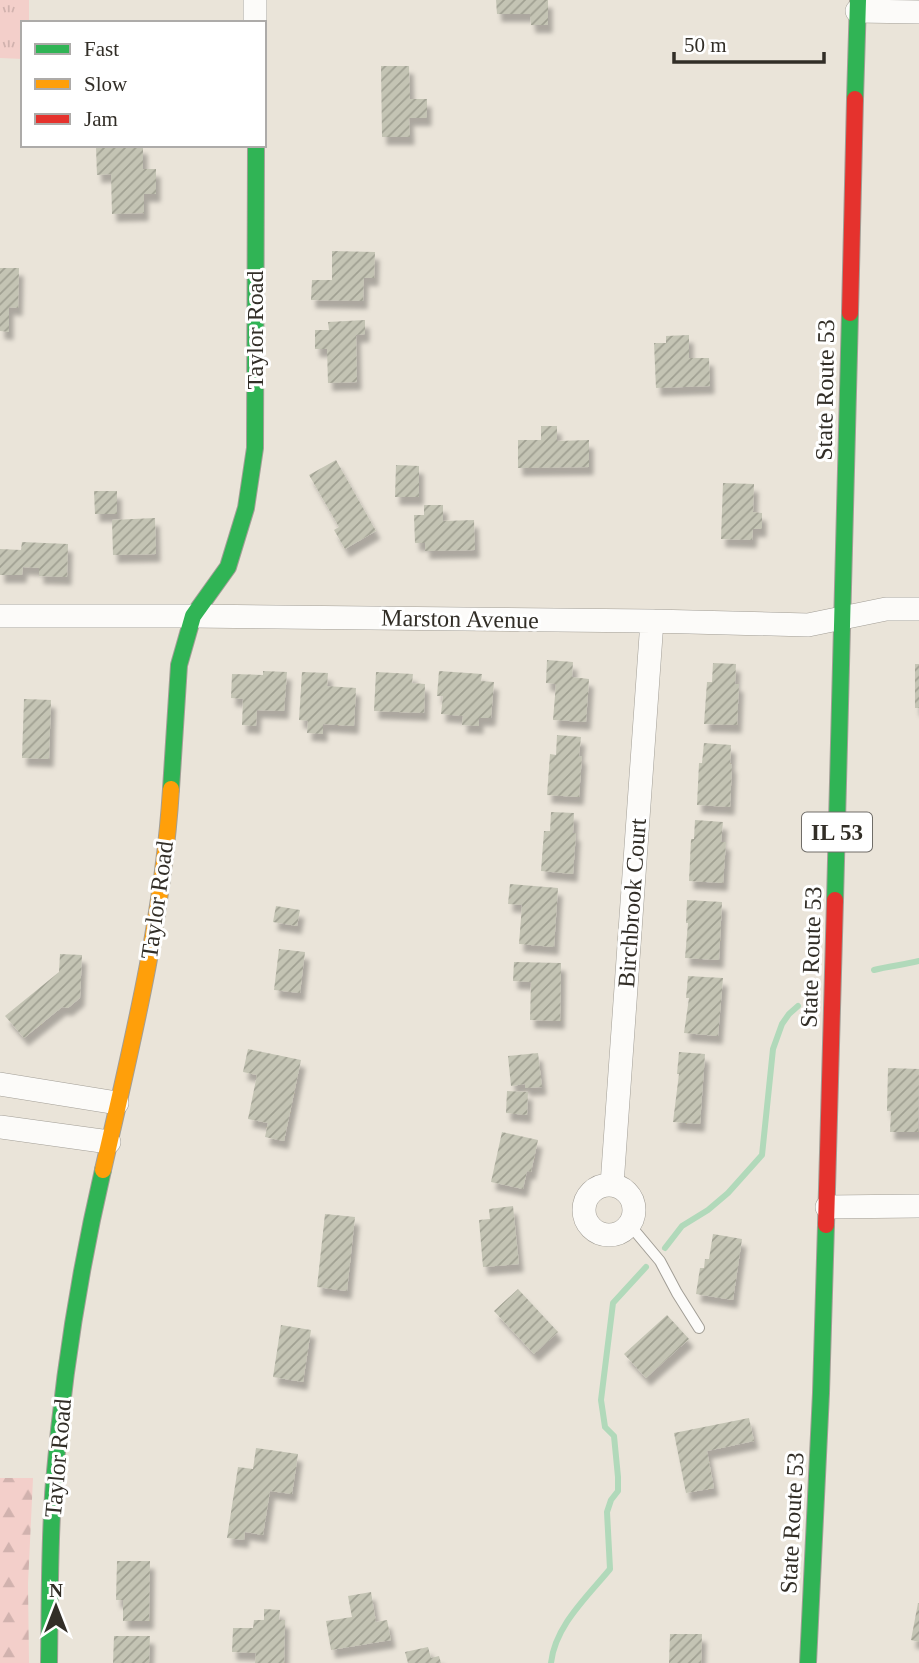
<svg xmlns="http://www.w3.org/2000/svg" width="919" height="1663" font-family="Georgia,serif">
<defs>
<pattern id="grass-tufts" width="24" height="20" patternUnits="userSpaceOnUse" patternTransform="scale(1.75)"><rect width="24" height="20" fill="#f3cfca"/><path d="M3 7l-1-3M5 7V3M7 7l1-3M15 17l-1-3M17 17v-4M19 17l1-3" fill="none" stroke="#d1b2ae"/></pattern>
<pattern id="forest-firs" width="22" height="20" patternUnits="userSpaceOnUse" patternTransform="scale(1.75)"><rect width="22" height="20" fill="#f3cfca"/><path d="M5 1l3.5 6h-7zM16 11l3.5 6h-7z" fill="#d1b2ae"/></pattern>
<pattern id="building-hatch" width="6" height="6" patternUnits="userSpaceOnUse" patternTransform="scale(1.75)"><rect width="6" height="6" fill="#c4c4b4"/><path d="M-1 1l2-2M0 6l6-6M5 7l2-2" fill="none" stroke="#a0a092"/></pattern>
<filter id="shadow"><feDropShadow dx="4.5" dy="8" stdDeviation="2" flood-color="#0004"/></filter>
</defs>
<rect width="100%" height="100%" fill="#eae4d9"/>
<path fill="url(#grass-tufts)" d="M0,0H29V23H23V59L0,58Z"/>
<path fill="url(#forest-firs)" d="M0,1478H33L28,1584L29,1663H0Z"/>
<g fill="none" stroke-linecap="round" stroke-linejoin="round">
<path stroke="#b1d9ba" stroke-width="6" d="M874,970C889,966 904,965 919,961
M665,1248L682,1226L708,1210L728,1193L762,1155L773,1049L782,1024L789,1014L798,1006
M551,1663C555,1626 587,1597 610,1569L607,1512L611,1500L618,1491V1477L614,1436L605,1427L601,1400L613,1303L646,1267"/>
</g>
<path fill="url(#building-hatch)" filter="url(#shadow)" d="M496,0H548V25H531L530,14H497Z
M381,66H409L410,99H427V118H409L410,137H382Z
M143,146V169H156V194H144V213L112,214L111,174L97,175L96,147Z
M332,251L375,252L374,278H364L363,301L311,300L312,280H332Z
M0,268H19L18,308L9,307V332L0,331Z
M365,320V334L356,335L357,382L328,383L327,349H315V330H329L328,322Z
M689,335V358H709L710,386L656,388L654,343H666V336Z
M541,426H557V441L589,440V467L518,468V440H541Z
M336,460L376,531L345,549L334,530L339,527L309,475Z
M396,465L419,466V497H395Z
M723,483L754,484L753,512L762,513V529H753L752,540L721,539Z
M94,491H117V514H95Z
M424,505H443V521L474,520L475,550L425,551V543H415L414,515H424Z
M155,518L156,554L113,555L112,520Z
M22,542L68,544L67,577L39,576V568L23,567L22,575H0V549L21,550Z
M547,660L573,662L572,677L589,679L586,722L553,720L556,684L546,683Z
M713,663L736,664L735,684H739L737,725L704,724L707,682H712Z
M915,664H919V708H915Z
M263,671L287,672L284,711L257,710L256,726L242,725L243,699L231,698L232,674L263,675Z
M439,671L482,674L481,681L494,682L491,718H479V726L462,725L463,716L441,714L443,696H437Z
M302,672L328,673L327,686L356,688L354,726L323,724V734L307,733L308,721L299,720Z
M376,672L413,674L412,683L425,684L424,713L374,711Z
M24,699L51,700L49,759L22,758Z
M557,735L581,737L579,756H582L579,797L547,795L550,754L556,755Z
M704,743L731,745L730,764L732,765L730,807L697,805L699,763H702Z
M551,812L574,813L573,833H576L573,874L541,871L544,831H550Z
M695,820L723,822L721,842H726L723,883L689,881L691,839H694Z
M510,884L558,888L554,947L519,944L522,905L508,904Z
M687,900L722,902L719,960L685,958L688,923H686Z
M276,906L300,910L297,926L273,922Z
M279,949L305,952L300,993L274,990Z
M60,954L82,955L80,998L68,1008L62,1007L24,1038L5,1016L59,972Z
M514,962L561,963L560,1021L530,1020L531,982L513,981Z
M688,976L723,978L718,1036L684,1033L689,998H686Z
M248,1049L301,1060L284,1141L265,1137L268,1123L248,1119L257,1075L243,1072Z
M679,1052L705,1054L700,1124L673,1122L679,1074H677Z
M538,1053L542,1087L525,1088V1084L511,1086L508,1056Z
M888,1068L919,1069L918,1132H890L891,1111H887Z
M507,1091L528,1092L527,1115L506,1113Z
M502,1132L538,1140L531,1172L527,1171L523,1189L491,1182Z
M513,1206L519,1264L483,1267L479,1220L490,1219L489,1209Z
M325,1214L355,1217L347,1291L317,1287Z
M713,1234L742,1239L733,1300L696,1294L700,1268H704L705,1259H709Z
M518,1289L558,1332L534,1354L494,1311Z
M667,1315L689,1339L646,1378L624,1354Z
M281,1325L311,1330L303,1382L273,1377Z
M749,1418L754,1441L707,1451L714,1488L686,1493L674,1433Z
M256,1448L298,1454L292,1494L270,1491L263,1535L245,1532L244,1540L227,1538L238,1467L253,1469Z
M117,1561H150L149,1621H123V1600H116Z
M371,1592L376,1622L387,1620L391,1640L331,1650L326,1621L352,1617L348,1596Z
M918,1603H919V1642L911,1640Z
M264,1609L280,1610L279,1620H285L284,1663H255L256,1653L232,1652L233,1628H253L254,1620H264Z
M670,1634H702L701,1663H669Z
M114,1636H150L149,1663H113Z
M428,1647L431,1658L439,1656L441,1663H408L405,1652Z"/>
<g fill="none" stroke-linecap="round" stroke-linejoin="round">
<defs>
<path id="lane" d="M629,1224L660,1261L677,1293L699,1328"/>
<path id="street" d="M255,0V23
M857,11L919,12
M0,616H193L652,621L808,625L886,609H919
M0,1084L117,1103
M0,1127L109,1142
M612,1185L652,621
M584 1210a25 25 0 1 1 50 0a25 25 0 1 1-50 0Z
M827,1207L919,1206"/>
<path id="fast" d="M855,99L858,0
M171,789L179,665L193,616L228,567L246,508L255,448L256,145
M835,900L850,313
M49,1663C50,1603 49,1542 54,1482C63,1376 79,1273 103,1170
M808,1663L821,1393L826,1225"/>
<path id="slow" d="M103,1170C132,1044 163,918 171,789"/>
<path id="jam" d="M850,313L855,99
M826,1225L835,900"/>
</defs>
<use href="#lane" stroke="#a29e96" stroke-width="12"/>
<use href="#street" stroke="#a29e96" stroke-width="24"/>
<use href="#fast" stroke="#a29e96" stroke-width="18"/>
<use href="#slow" stroke="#a29e96" stroke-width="18"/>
<use href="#jam" stroke="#a29e96" stroke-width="18"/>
<use href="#lane" stroke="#fcfbf9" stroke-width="10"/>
<use href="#street" stroke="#fcfbf9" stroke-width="23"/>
<use href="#fast" stroke="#30b455" stroke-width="16"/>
<use href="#slow" stroke="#ff9f0a" stroke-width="16"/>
<use href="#jam" stroke="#e5322d" stroke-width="16"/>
</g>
<g text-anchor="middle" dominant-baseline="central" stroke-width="6" stroke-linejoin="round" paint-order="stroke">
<rect fill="#fff" stroke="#706d68" stroke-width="2" x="802" y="812.5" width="70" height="39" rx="5"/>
<g font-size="23" font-weight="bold" fill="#322e27">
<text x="837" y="832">IL 53</text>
</g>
<g font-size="24" fill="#322e27" stroke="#fff">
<text transform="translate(255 330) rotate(-90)">Taylor Road</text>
<text transform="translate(825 390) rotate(-89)">State Route 53</text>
<text transform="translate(460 619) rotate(1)">Marston Avenue</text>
<text transform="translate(157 900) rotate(-82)">Taylor Road</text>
<text transform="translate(632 903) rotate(-86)">Birchbrook Court</text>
<text transform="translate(811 957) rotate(-88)">State Route 53</text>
<text transform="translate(58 1458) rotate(-85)">Taylor Road</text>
<text transform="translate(792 1523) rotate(-87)">State Route 53</text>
</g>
</g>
<rect x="21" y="21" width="245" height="126" fill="#ffffff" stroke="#adaba9" stroke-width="2"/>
<rect x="35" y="44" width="35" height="10" fill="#30b455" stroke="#adaba9" stroke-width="2"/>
<text x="84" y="56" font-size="21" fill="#322e27">Fast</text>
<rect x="35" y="79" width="35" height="10" fill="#ff9f0a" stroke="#adaba9" stroke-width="2"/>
<text x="84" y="91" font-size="21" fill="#322e27">Slow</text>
<rect x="35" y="114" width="35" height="10" fill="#e5322d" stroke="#adaba9" stroke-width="2"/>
<text x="84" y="126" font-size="21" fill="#322e27">Jam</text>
<g transform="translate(56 1607)" stroke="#ffffff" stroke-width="5" paint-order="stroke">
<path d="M0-5L12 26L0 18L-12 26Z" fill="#322e27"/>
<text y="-10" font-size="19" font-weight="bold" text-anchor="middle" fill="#322e27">N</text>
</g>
<path d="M674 52v10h150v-10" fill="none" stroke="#322e27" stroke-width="3.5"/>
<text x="684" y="52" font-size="21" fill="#322e27" stroke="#ffffff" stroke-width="5" paint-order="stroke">50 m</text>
</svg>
